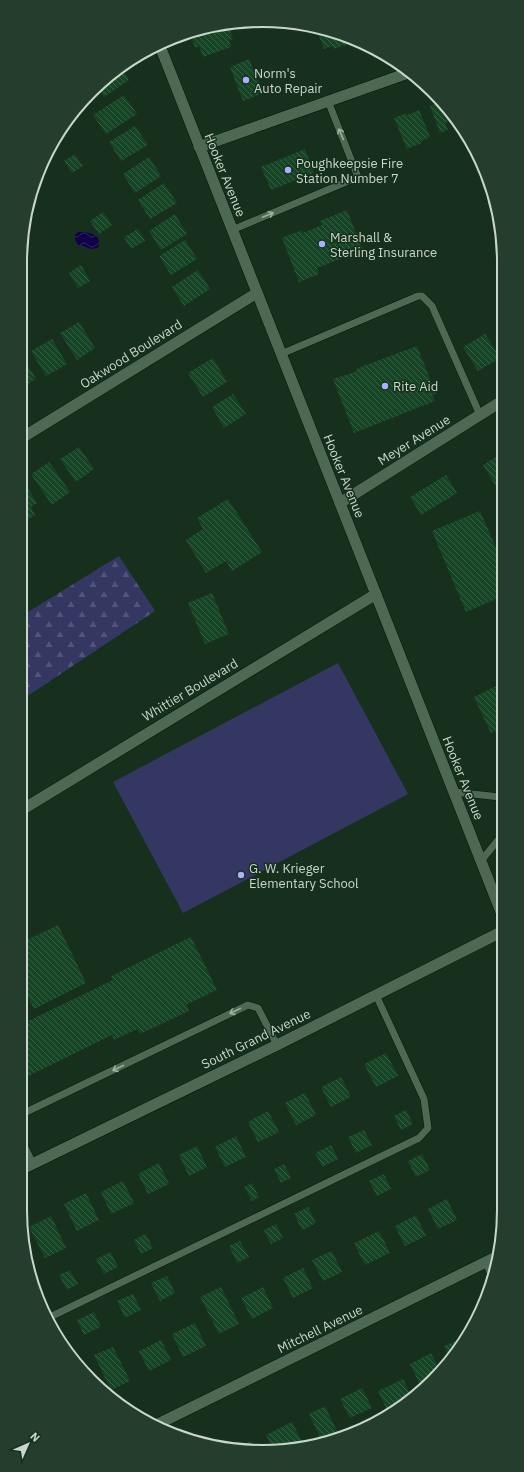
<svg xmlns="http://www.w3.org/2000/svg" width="524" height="1472" font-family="'IBM Plex Sans',sans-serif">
<defs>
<pattern id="forest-firs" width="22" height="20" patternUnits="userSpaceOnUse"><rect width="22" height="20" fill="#353763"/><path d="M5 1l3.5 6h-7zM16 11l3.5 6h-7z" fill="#515378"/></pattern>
<pattern id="water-waves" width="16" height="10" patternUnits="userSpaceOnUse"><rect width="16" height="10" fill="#110049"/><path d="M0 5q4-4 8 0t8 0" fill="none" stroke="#322462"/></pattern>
<pattern id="building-back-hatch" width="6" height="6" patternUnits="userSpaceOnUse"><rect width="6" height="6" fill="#164526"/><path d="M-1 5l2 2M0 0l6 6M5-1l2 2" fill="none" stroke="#365f44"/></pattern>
</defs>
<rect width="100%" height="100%" fill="#17301e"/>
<path fill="url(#forest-firs)" d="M119,556L155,611L20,701V617Z"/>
<path fill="#353763" d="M338,663L408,794L183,913L113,782Z"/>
<path fill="url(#water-waves)" d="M78,232C89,232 103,234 98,248L91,249L81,245L79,246C76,242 75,240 75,235Z"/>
<path fill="url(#building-back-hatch)" d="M225,26L226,30L229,28L233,39L229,40L231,47L203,57L199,46L195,48L192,38L199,36L198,33L217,27L218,29Z
M316,28H324L350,39L351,43L334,49L332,46L324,49Z
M249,59L263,93L243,101L230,67Z
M122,69L129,80L104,97L99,89Z
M124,95L137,114L106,134L93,115Z
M442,101L455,119L445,123L448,130L440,133L430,106Z
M419,110L430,137L421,141L422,143L407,149L394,118L407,113V115Z
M135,126L148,145L121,161L109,142Z
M305,149L314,173L271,190L261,167Z
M75,154L83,166L72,173L64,161Z
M149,157L161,176L135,193L123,174Z
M164,183L177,203L150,219L138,200Z
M347,210L363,250L317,268L319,274L299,282L282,238L302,230L303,233L322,225L320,221Z
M103,212L112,225L99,234L90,221Z
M175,214L187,234L161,250L149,231Z
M138,229L145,241L131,249L124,237Z
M185,240L197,259L171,275L159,256Z
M81,265L90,281L78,288L69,273Z
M198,270L210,289L184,306L172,287Z
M79,322L95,348L77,360L60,333Z
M485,334L500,358L478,371L463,347Z
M52,339L67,364L46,376L31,351Z
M417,346L436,394L432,395L435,401L354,433L333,379L355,372L358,368Z
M20,352L36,379L23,387L20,382Z
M213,358L227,382L203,397L188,373Z
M233,394L246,414L224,428L212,407Z
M79,447L94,469L76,482L60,459Z
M502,453V496L483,465Z
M49,462L70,492L52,505L31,474Z
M446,475L457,493L421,515L410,497Z
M23,481L37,503L31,507L35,515L23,523L20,518V483Z
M228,499L262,552L232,571L226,561L206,573L186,540L203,529L197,518Z
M480,511L503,564V596L466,612L432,531Z
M212,593L229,634L205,644L188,603Z
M498,685L499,688L503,686V743L501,744L495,731L491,733L474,697Z
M58,925L86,983L34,1009L20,981V943Z
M191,937L217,990L186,1005L189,1011L140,1034L137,1029L114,1040L112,1035L20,1080V1025L113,980L111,976Z
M386,1053L398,1076L376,1087L364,1064Z
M341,1077L351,1097L331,1107L321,1087Z
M305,1093L316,1115L296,1125L285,1103Z
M406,1110L413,1124L401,1130L394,1116Z
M268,1111L279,1132L258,1142L248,1122Z
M364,1130L372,1145L356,1153L348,1137Z
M236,1136L246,1157L225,1167L215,1147Z
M331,1145L338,1159L322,1167L315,1153Z
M197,1146L207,1167L189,1176L179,1155Z
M422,1154L430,1170L416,1177L408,1161Z
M159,1163L169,1184L148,1194L138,1174Z
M284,1164L291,1178L281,1183L274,1169Z
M384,1174L391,1189L377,1196L369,1181Z
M123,1181L134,1203L111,1214L101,1192Z
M252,1183L259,1197L252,1201L244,1187Z
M86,1193L99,1220L77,1231L64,1204Z
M447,1199L457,1220L438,1229L428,1209Z
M308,1207L316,1223L302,1230L294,1214Z
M416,1215L426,1236L405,1246L395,1226Z
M51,1216L66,1248L45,1258L29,1227Z
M276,1224L283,1238L271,1244L264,1230Z
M379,1231L390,1253L365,1265L354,1243Z
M146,1234L153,1248L141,1254L134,1240Z
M240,1241L249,1257L237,1263L229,1246Z
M332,1251L342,1272L323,1281L312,1260Z
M111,1252L118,1267L104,1274L96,1259Z
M303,1268L313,1288L293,1298L283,1278Z
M70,1270L78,1284L67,1290L59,1275Z
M167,1276L175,1293L160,1301L151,1283Z
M37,1287L44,1302L40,1305L35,1288Z
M221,1287L239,1324L219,1334L200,1297Z
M263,1287L273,1308L252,1319L241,1298Z
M133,1294L141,1310L125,1318L117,1301Z
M94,1312L101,1327L84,1335L77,1320Z
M195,1323L206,1346L183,1357L172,1334Z
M59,1329L68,1348L67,1349L56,1331Z
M460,1339L463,1345L450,1358L444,1346Z
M161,1340L171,1360L149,1371L139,1351Z
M113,1347L130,1381L111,1390L94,1355Z
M431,1353L439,1369L426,1382L420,1385L410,1364Z
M403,1379L411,1396L398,1410L389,1414L378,1391Z
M362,1388L372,1408L350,1418L340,1399Z
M325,1406L338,1433L322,1441L309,1414Z
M292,1422L303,1444L272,1447L266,1435Z
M251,1441L255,1448L234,1450Z"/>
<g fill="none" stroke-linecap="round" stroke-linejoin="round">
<defs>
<path id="service" d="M232,230L358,177L328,101
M281,354L418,296H422L432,306L480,415
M454,792L500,797L503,804
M481,861L503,834
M20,1115L248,1005L258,1008L277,1045
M20,1137L33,1164
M486,1262L493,1280
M48,1318L419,1138L428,1128L424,1099L376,995"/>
<path id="minor" d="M199,147L408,73
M20,439L257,293
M340,503L502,401
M20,811L376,594
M20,1170L277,1045L503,931
M154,1426L498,1256"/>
<path id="tertiary" d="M160,46L503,917"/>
</defs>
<use href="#service" stroke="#011808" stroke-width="8"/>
<use href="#minor" stroke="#011808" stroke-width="12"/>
<use href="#tertiary" stroke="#011808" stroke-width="12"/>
<use href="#service" stroke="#4d6853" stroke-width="7"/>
<use href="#minor" stroke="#4d6853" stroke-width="11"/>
<use href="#tertiary" stroke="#4d6853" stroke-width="11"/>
</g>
<defs><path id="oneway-shaft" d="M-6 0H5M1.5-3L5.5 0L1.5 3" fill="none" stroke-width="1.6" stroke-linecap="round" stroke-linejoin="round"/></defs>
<g stroke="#9db0a1">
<use href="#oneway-shaft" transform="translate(341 134) rotate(-112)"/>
<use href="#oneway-shaft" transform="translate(268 215) rotate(-23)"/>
<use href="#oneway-shaft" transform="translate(235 1011) rotate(154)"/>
<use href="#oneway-shaft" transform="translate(118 1068) rotate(154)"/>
</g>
<g fill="#a9b0fc" stroke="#17301e" stroke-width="1.5">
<circle cx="246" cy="80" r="4"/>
<circle cx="288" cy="170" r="4"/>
<circle cx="322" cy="244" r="4"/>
<circle cx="385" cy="386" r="4"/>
<circle cx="241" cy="875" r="4"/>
</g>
<g text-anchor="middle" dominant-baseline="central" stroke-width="3" stroke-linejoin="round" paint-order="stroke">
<g font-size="13" fill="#c8d7cb" stroke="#17301e" text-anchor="start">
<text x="254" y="73">Norm's<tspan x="254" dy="15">Auto Repair</tspan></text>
<text x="296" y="163">Poughkeepsie Fire<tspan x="296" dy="15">Station Number 7</tspan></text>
<text x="330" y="237">Marshall &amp;<tspan x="330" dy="15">Sterling Insurance</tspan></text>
<text x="393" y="386">Rite Aid</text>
<text x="249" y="868">G. W. Krieger<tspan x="249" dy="15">Elementary School</tspan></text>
</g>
<g font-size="13" fill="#c8d7cb" stroke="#17301e">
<text transform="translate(225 175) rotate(68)">Hooker Avenue</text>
<text transform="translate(131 354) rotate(-32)">Oakwood Boulevard</text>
<text transform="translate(414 440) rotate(-32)">Meyer Avenue</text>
<text transform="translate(344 476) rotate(68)">Hooker Avenue</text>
<text transform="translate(190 690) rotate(-31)">Whittier Boulevard</text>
<text transform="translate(463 778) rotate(68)">Hooker Avenue</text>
<text transform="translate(256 1039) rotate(-26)">South Grand Avenue</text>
<text transform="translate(320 1329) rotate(-26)">Mitchell Avenue</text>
</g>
</g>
<path d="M0 0H524V1472H0ZM262 27H262A235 235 0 0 1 497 262V1210A235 235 0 0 1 262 1445H262A235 235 0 0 1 27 1210V262A235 235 0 0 1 262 27Z" fill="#253d2c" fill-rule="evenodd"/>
<path fill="none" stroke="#c8d7cb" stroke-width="2" d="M262 27H262A235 235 0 0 1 497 262V1210A235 235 0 0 1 262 1445H262A235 235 0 0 1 27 1210V262A235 235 0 0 1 262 27Z"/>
<g transform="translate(28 1444) rotate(45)" stroke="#17301e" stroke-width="3" paint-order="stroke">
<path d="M0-3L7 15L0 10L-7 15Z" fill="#c8d7cb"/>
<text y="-6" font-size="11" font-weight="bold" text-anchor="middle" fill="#c8d7cb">N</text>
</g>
</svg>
